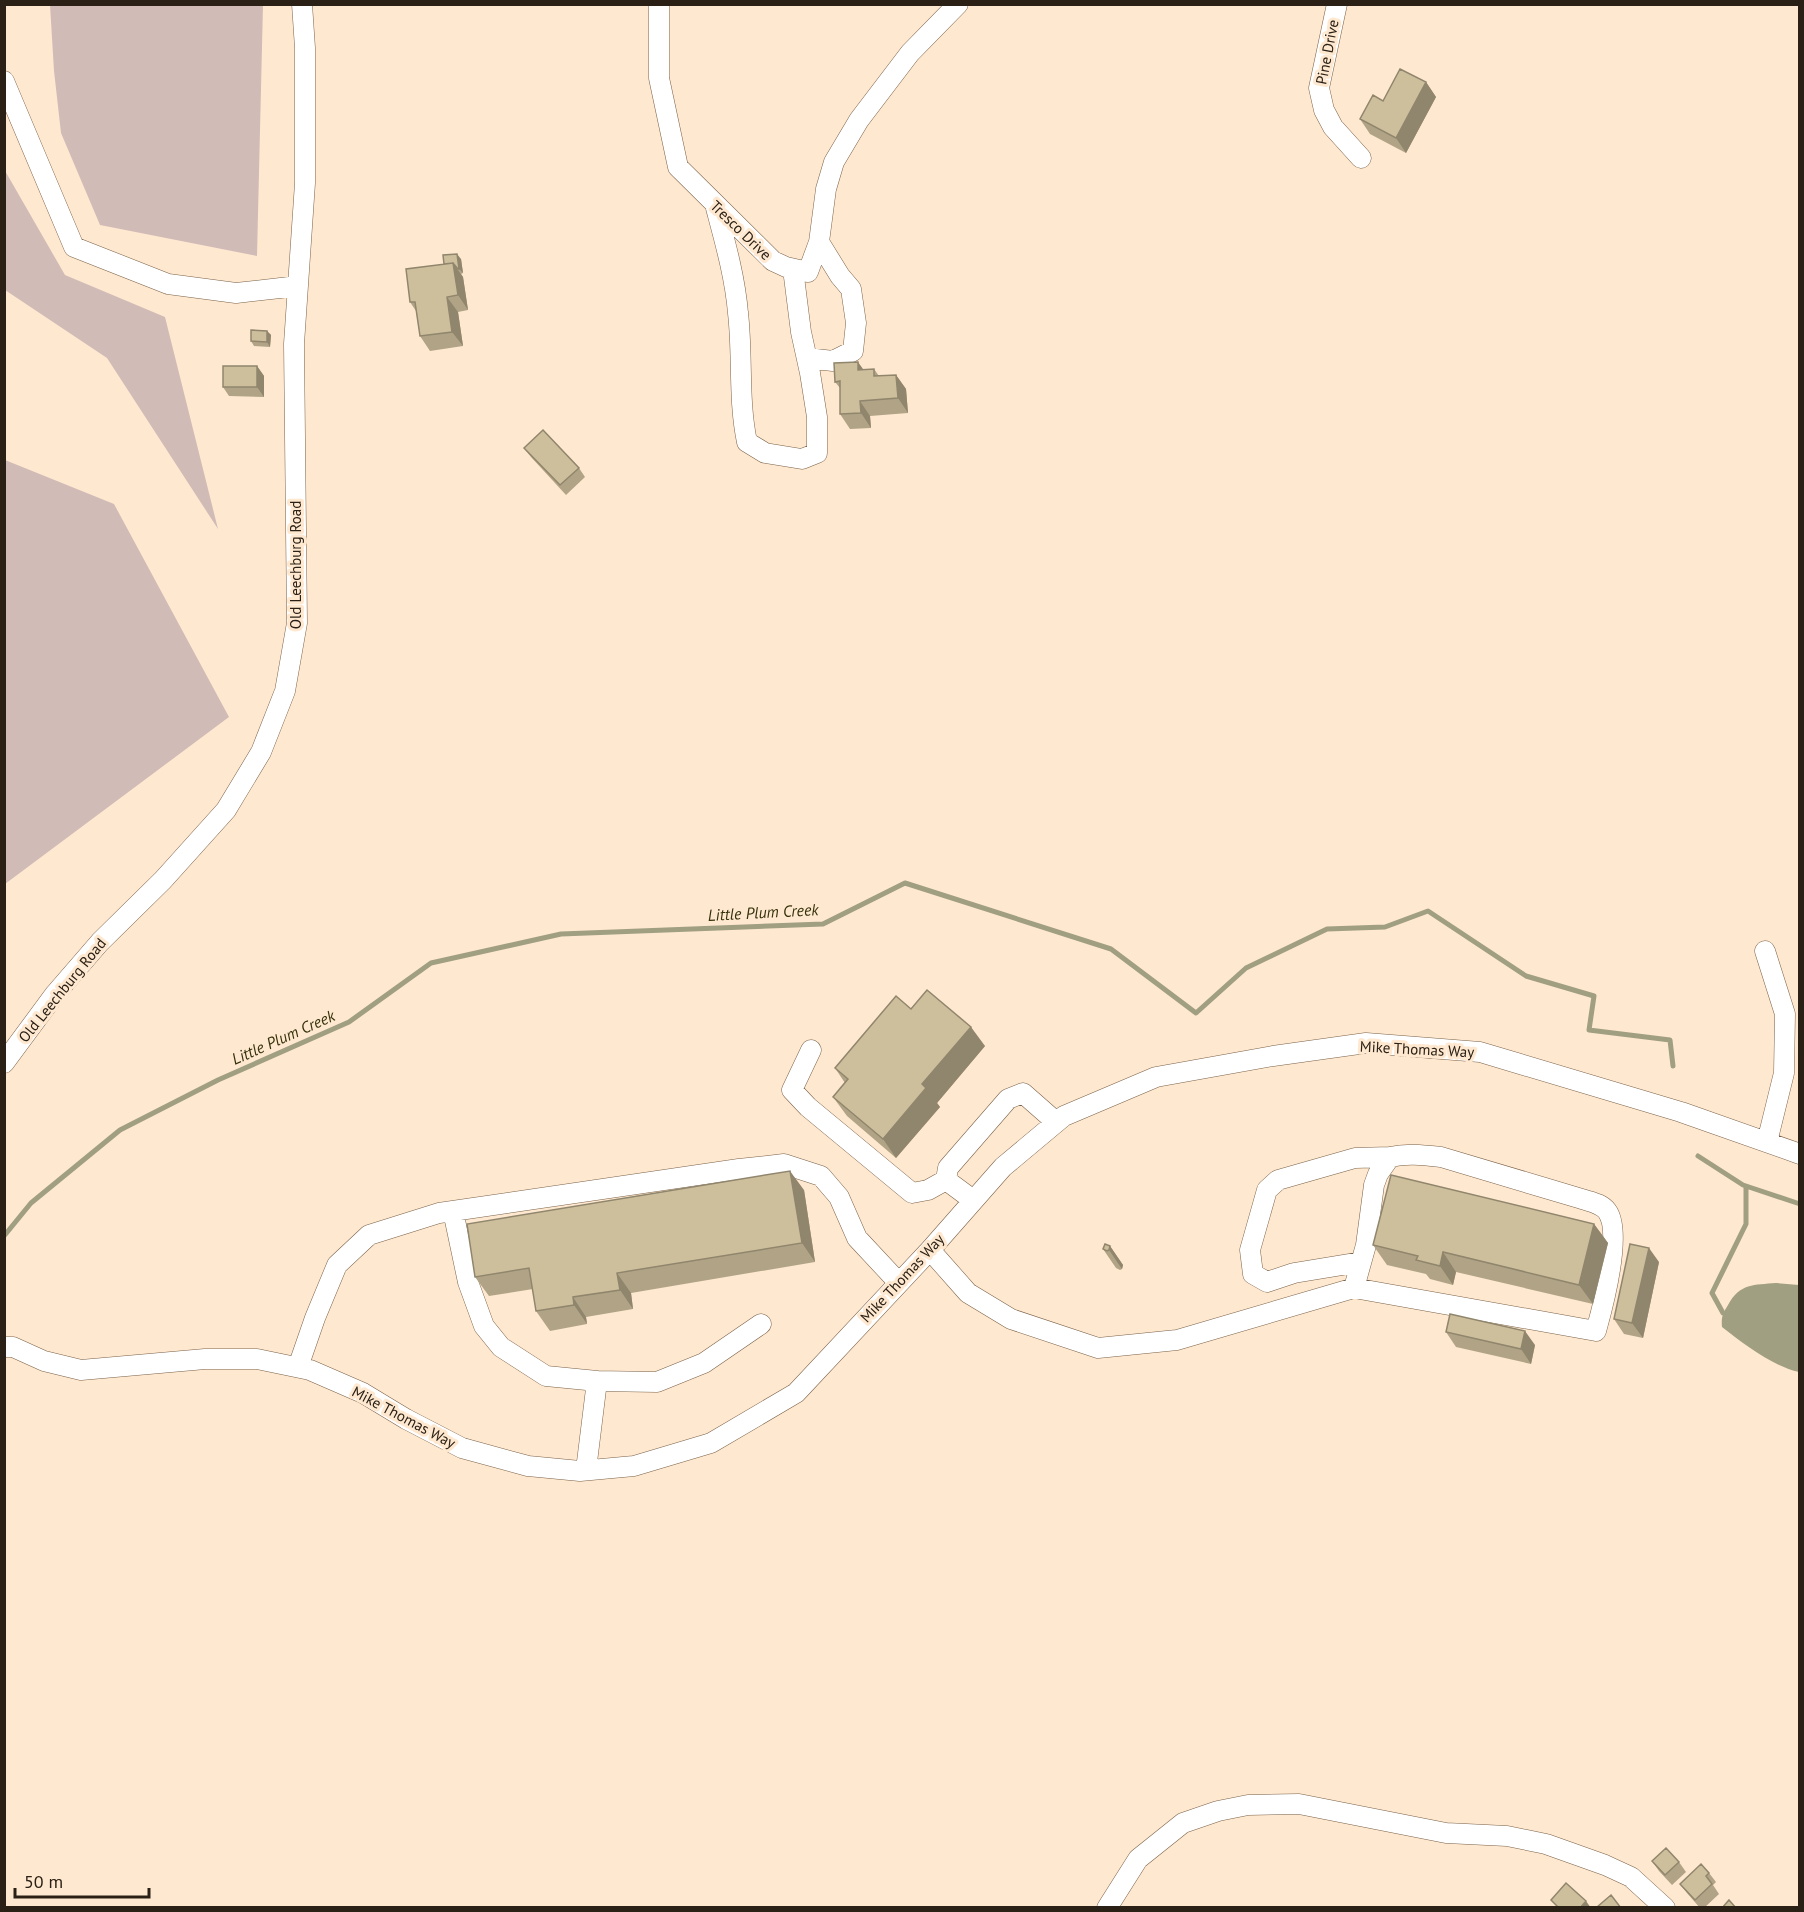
<svg xmlns="http://www.w3.org/2000/svg" width="1804" height="1912" font-family="'PT Sans',sans-serif">
<rect width="100%" height="100%" fill="#ffe8d0"/>
<path fill="#d1bbb7" d="M50,5H263L257,256L100,225L61,133L54,71Z
M4,169L65,275L165,317L218,529L107,358L5,290Z
M5,460L114,504L229,717L5,884Z"/>
<path fill="#a09f82" d="M1776,1283L1799,1285V1372C1772,1366 1744,1344 1722,1327C1721,1317 1723,1313 1728,1305C1740,1283 1754,1285 1776,1283Z"/>
<g fill="none" stroke-linecap="round" stroke-linejoin="round">
<path stroke="#a09f82" stroke-width="5" d="M1698,1156L1743,1185L1800,1204
M4,1236L31,1203L120,1130L218,1080L349,1022L431,963L561,934L823,924L905,883L1111,949L1196,1013L1246,968L1327,929L1385,927L1428,911L1526,976L1594,996L1589,1030L1670,1040L1673,1066
M1723,1313L1712,1293L1746,1224V1186"/>
<defs>
<path id="minor" d="M659,4V78L678,167L773,261L786,267L808,272L819,242L826,189L834,162L859,120L910,53L958,4
M1337,4L1319,88L1324,110L1333,127L1361,158
M4,81L74,247L168,284L236,293L298,286
M716,208C725,242 735,277 738,313C743,356 738,399 747,442L765,453L802,459L817,453V417L810,373L801,332L793,269
M807,358L833,361L853,351L856,323L851,289L840,276L819,242
M1765,951L1785,1014L1784,1073L1767,1142
M811,1050L792,1090L808,1107L912,1193L928,1190L946,1180
M4,1063L55,994L100,942L163,880L226,810L261,752L285,691L297,623L294,344L305,183V48L302,4
M973,1200L946,1180L948,1168L1008,1099L1023,1093L1056,1122
M453,1211L468,1282L484,1326L501,1347L546,1376L597,1381L657,1382L704,1363L761,1324
M930,1250L968,1293L1011,1319L1098,1348L1177,1340L1354,1288L1596,1331C1603,1306 1623,1232 1607,1211C1601,1203 1591,1202 1582,1199L1441,1157C1423,1155 1407,1153 1390,1157L1378,1174L1374,1185L1366,1245L1354,1288
M1361,1262L1294,1273L1267,1282L1253,1274L1250,1250L1267,1190L1278,1180L1355,1158L1390,1157
M4,1347H13L44,1361L81,1370L205,1359H257L310,1370L363,1393L406,1419L462,1448L528,1466L580,1471L634,1466L711,1443L796,1393L930,1250L1003,1167L1064,1116L1156,1077L1273,1056L1366,1043L1480,1052L1681,1112L1800,1154
M298,1367L315,1318L337,1265L369,1235L439,1213L739,1169L784,1164L821,1176L839,1197L857,1238L899,1283
M586,1470L597,1381
M1107,1908L1138,1859L1183,1823L1218,1811L1248,1805L1299,1804L1446,1833L1507,1836L1546,1844L1605,1865L1631,1877L1665,1908"/>
</defs>
<use href="#minor" stroke="#7a6248" stroke-width="21"/>
<use href="#minor" stroke="#fff" stroke-width="20"/>
</g>
<path fill="#b1a486" d="M1426,82L1436,97L1406,153L1370,134L1360,119L1383,101Z
M461,259L463,273L461,274L463,277L468,310L458,312L463,346L430,351L420,336L416,311L410,302L444,264Z
M267,331L271,335L270,347L254,346L251,341Z
M257,366L264,376V397L229,396L223,387Z
M874,369L879,376L896,375L906,389L908,413L870,416L871,428L850,429L840,414V388L835,382L863,370Z
M524,448L579,468L585,477L566,495L531,457Z
M911,1009L985,1046L937,1103L940,1107L896,1158L847,1116L833,1097L845,1083L835,1068Z
M804,1190L815,1262L631,1293L633,1309L586,1317L587,1324L550,1331L536,1311L533,1289L489,1296L475,1277Z
M1594,1224L1608,1243L1593,1304L1456,1272L1453,1285L1430,1279L1426,1274L1387,1265L1373,1245Z
M1110,1246L1123,1265L1122,1269L1120,1270L1116,1268L1103,1249Z
M1659,1262L1643,1338L1624,1334L1614,1319Z
M1446,1332L1535,1345L1531,1364L1456,1347Z
M1652,1861L1679,1862L1686,1872L1672,1885L1659,1871Z
M1709,1873L1716,1882L1713,1885L1719,1894L1704,1908H1700L1687,1893L1680,1884Z"/>
<path fill="#90866d" d="M1426,82L1436,97L1406,153L1396,138Z
M457,254L461,259L463,273L459,269Z
M453,263L463,277L468,310L458,295Z
M447,297L458,312L463,346L452,332Z
M267,331L271,335L270,347L267,342Z
M858,362L868,376L858,370Z
M257,366L264,376V397L257,387Z
M896,375L906,389L908,413L898,398Z
M860,401L870,416L871,428L861,413Z
M971,1027L985,1046L937,1103L940,1107L896,1158L883,1139L922,1084Z
M790,1171L804,1190L815,1262L802,1243Z
M1594,1224L1608,1243L1593,1304L1579,1285Z
M1110,1246L1123,1265L1122,1269L1109,1250Z
M1649,1248L1659,1262L1643,1338L1632,1323Z
M1443,1252L1456,1272L1453,1285L1440,1266Z
M617,1273L631,1293L633,1309L620,1290Z
M573,1297L586,1317L587,1324L574,1305Z
M1525,1331L1535,1345L1531,1364L1521,1349Z
M1586,1901L1591,1908H1580Z"/>
<path fill="#cebf9c" stroke="#90866d" stroke-width="1.5" d="M1400,69L1426,82L1396,138L1360,119L1373,95L1383,101Z
M457,254L459,269H458L453,263L444,264L443,255Z
M453,263L458,295L447,297L452,332L420,336L415,302H410L406,269Z
M251,330L267,331V342L251,341Z
M858,362V370L874,369V376L896,375L898,398L860,401L861,413L840,414V381L835,382L834,363Z
M223,366H257V387H223Z
M543,430L579,468L560,485L524,448Z
M927,990L971,1027L922,1084L926,1088L883,1139L833,1097L848,1079L835,1068L896,996L911,1009Z
M790,1171L802,1243L617,1273L620,1290L573,1297L574,1305L536,1311L529,1268L475,1277L467,1224Z
M1391,1175L1594,1224L1579,1285L1443,1252L1440,1266L1416,1260L1418,1256L1373,1245Z
M1105,1244L1110,1246L1109,1250L1107,1251L1103,1249Z
M1630,1244L1649,1248L1632,1323L1614,1319Z
M1450,1314L1525,1331L1521,1349L1446,1332Z
M1666,1848L1679,1862L1665,1875L1652,1861Z
M1701,1864L1709,1873L1706,1876L1712,1884L1695,1900L1680,1884Z
M1566,1883L1586,1901L1580,1908H1559L1551,1900Z
M1611,1895L1621,1908H1598L1597,1907Z
M1729,1900L1736,1908H1722Z"/>
<g text-anchor="middle" dominant-baseline="central" stroke-width="6" stroke-linejoin="round" paint-order="stroke">
<g font-size="15" fill="#2a2015" stroke="#ffe8d0">
<text transform="translate(1327 52) rotate(-79)">Pine Drive</text>
<text transform="translate(741 230) rotate(44)">Tresco Drive</text>
<text transform="translate(295 565) rotate(-90)">Old Leechburg Road</text>
<text transform="translate(62 990) rotate(-51)">Old Leechburg Road</text>
<text transform="translate(1417 1049) rotate(3)">Mike Thomas Way</text>
<text transform="translate(902 1278) rotate(-47)">Mike Thomas Way</text>
<text transform="translate(404 1417) rotate(28)">Mike Thomas Way</text>
</g>
<g font-size="16" font-style="italic" fill="#34320a" stroke="#ffe8d0">
<text transform="translate(763 912) rotate(-3)">Little Plum Creek</text>
<text transform="translate(283 1037) rotate(-24)">Little Plum Creek</text>
</g>
</g>
<rect width="1804" height="1912" fill="none" stroke="#2a2015" stroke-width="12"/>
<path d="M15 1888v9h134v-9" fill="none" stroke="#2a2015" stroke-width="3"/>
<text x="24" y="1888" font-size="18" fill="#2a2015" stroke="#ffe8d0" stroke-width="4.5" paint-order="stroke">50 m</text>
</svg>
